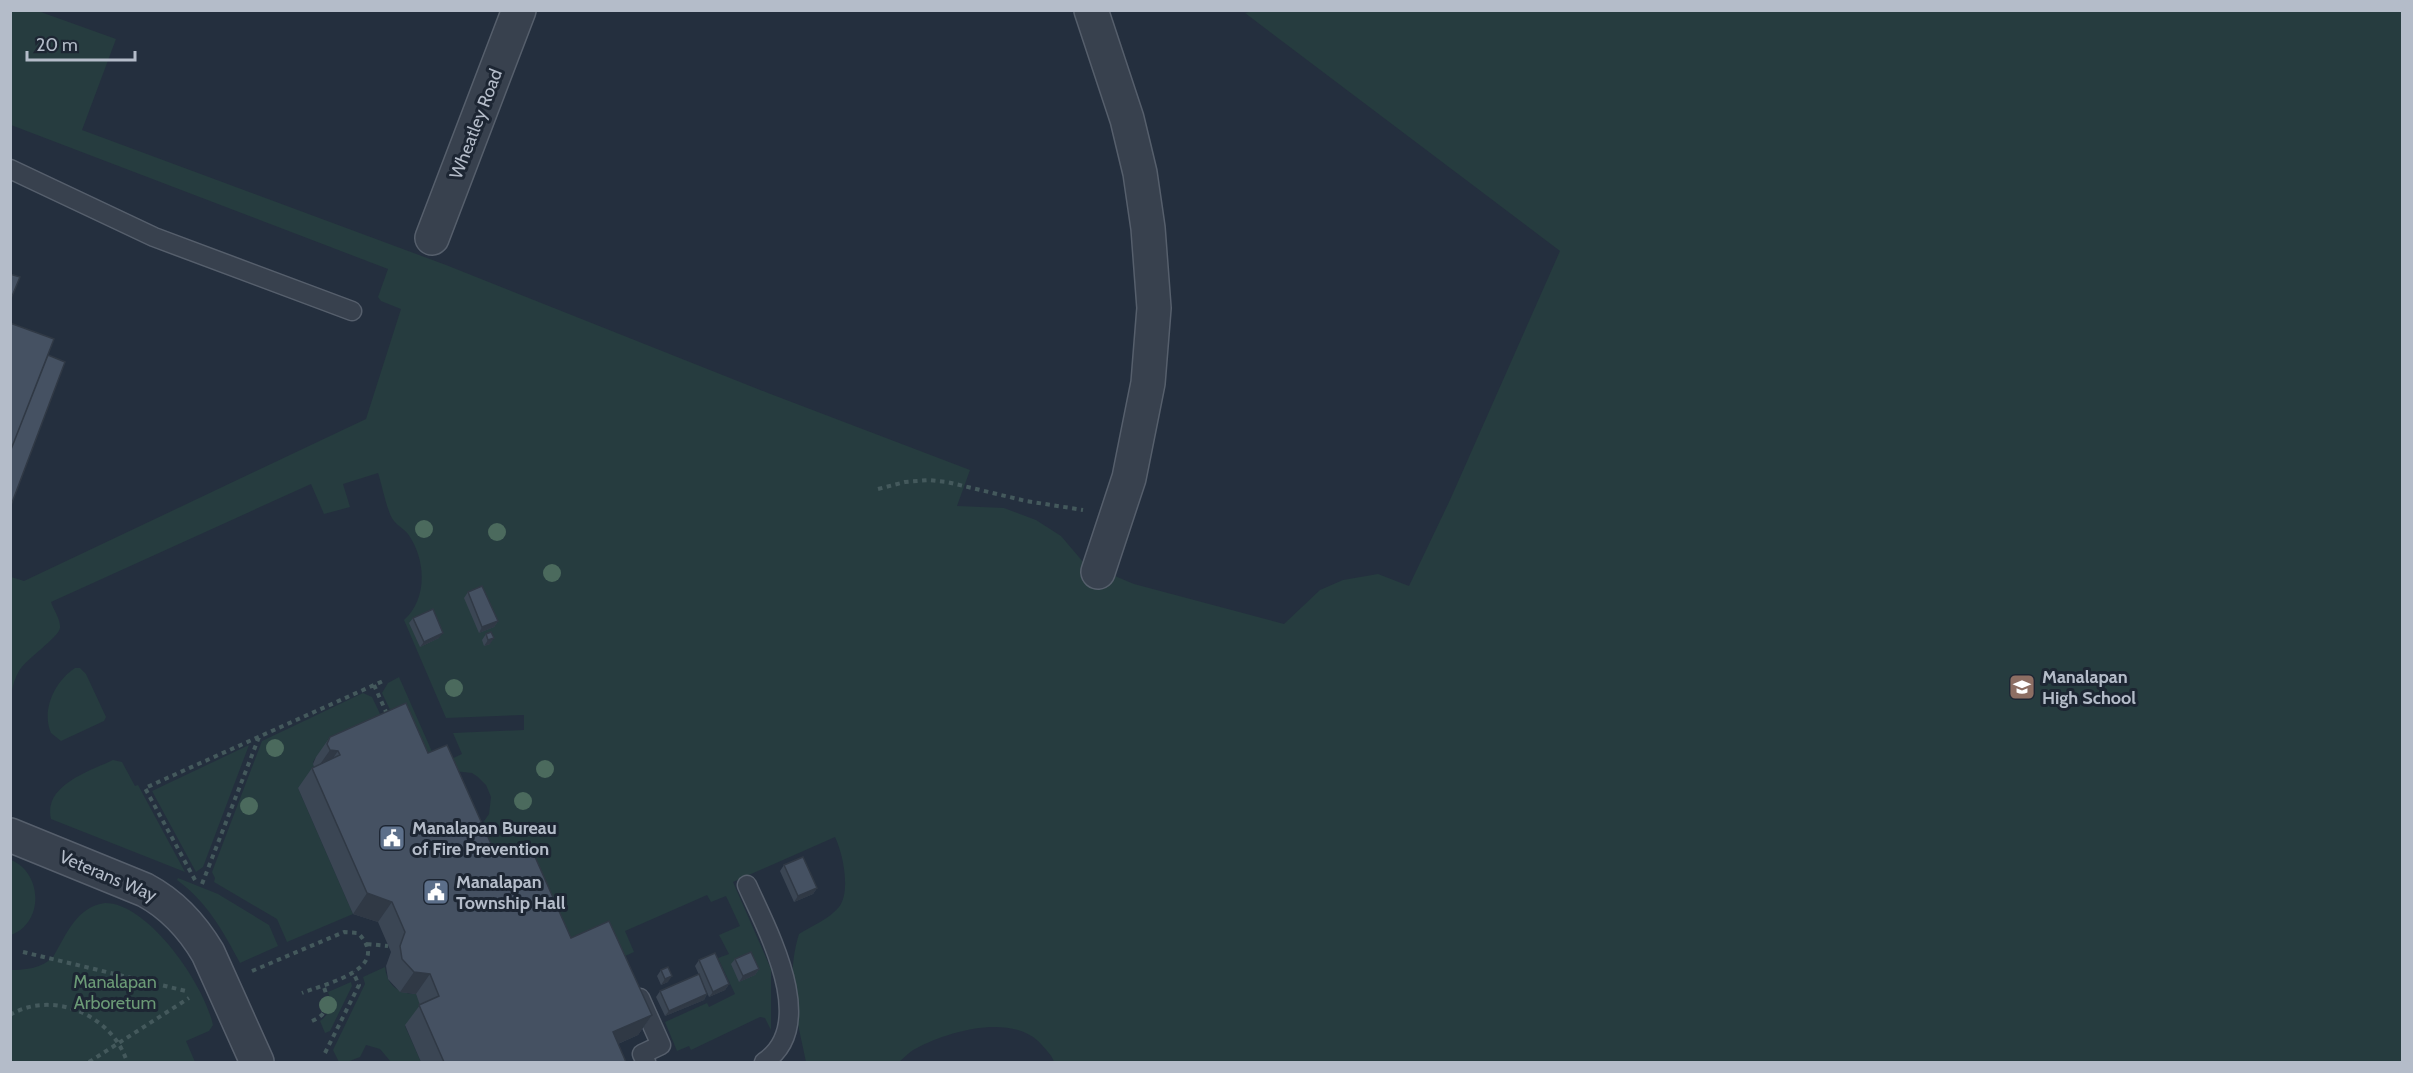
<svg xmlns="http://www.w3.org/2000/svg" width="2413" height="1073" font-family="Cabin,sans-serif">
<rect width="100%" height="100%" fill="#242f3e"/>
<path fill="#263c3f" d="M1257,10L2402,11V1062H1054C1052,1055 1046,1050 1041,1044C1013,1013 949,1031 917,1048C910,1051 905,1057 899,1062H806C797,1018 785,979 799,934C812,926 829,919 839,907C851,892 843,853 835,837L733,882L771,969V1030L765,1018L760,1017L691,1050L689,1046L677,1051L665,1022L707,1003L709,1007L735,994L718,958L729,954L719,935L740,926L726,896L711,902L707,895L625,931L634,952L605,965L557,958L482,875L480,827L489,814L491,797L486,785L478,777L472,773L454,771L449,760L462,754L453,733L524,730V715L446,718L404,620C428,599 426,559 408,534C404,529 398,526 394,521C387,513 382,484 378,473L343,484L350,507L324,514L311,484L51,602C53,609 61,620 60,628C59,637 26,659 19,671C12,683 11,695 11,707V577L24,581L366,419L401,309L381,301L378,297L388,269L11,125V11H38L116,39L82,130L446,265L768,393L970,470L957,506L1004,508L1036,520L1061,536L1084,563L1134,584L1284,624L1320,590L1343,580L1378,574L1409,586L1450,500L1560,251L1245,13Z
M75,668H80L86,674L106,717L104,721L61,741L51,733C41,710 55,681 75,668Z
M399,677L437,763L393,716L382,693L388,683Z
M363,693L372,697L383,720L381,728L316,757L313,762L315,769L298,788L353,914L287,942L277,919L214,882L215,878L212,872L262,741Z
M249,745L203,867L196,872L152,791Z
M113,760L122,762L135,786L138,785L185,872L51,819C43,785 90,771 113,760Z
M11,860C43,873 44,923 11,935Z
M178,878L218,894L269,925L278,946L240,963C223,931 207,902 177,880Z
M105,903C149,903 205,986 213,1025L209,1031L186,1041L195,1062H11V970C26,970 42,968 53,957C67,934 76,907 105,903Z
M385,967C387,985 398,994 416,994L425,1016L405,1026L421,1062H391L380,1049L366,1045L360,1057L347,1062H339L333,1050L365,984L363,977Z
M351,982L352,986L330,1031L325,1033L320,1021C331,1013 332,1004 328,992Z"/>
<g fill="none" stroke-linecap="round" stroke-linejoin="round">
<defs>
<path id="lane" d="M10,169L154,237L352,311
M747,885C767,930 820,1025 764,1062
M640,998L661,1045L642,1054L646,1062"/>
<path id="street" d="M1091,10L1127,119L1140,173L1148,228L1154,308L1148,383L1129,478L1098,572
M432,238L519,10
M10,835L145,890C173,905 192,926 208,953L257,1062"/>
</defs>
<use href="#lane" stroke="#565f6c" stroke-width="21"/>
<use href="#street" stroke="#565f6c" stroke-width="36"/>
<path stroke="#44595c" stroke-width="4" stroke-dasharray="4.5 4.5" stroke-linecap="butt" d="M878,489L905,482L929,480L947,482L1026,501L1083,510
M374,685L387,714
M195,880L145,788L383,681
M202,884L259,737
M367,944L388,946
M23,952L186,991
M252,971L344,932L358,933C393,969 327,983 302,993
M10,1015C53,989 113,1016 127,1062
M312,1021C330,1013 330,1002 323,985
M325,1053L359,985L353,972
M89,1062L189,998"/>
<use href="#lane" stroke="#38414e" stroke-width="18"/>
<use href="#street" stroke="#38414e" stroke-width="33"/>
</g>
<g fill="#4b6a5d">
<circle cx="424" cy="529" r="9"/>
<circle cx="497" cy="532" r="9"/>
<circle cx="552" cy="573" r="9"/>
<circle cx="454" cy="688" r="9"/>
<circle cx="275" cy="748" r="9"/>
<circle cx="545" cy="769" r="9"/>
<circle cx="523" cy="801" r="9"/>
<circle cx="249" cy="806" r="9"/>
<circle cx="328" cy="1005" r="9"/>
</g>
<path fill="#3b4654" d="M468,592L498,621L494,627L479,633L464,598Z
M413,618L439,638L420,647L409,623Z
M486,634L490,644L484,646L482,640Z
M330,737L428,753L496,855L571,938L652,1015L638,1035L618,1044L626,1062H421L405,1025L420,1005L416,994L400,992L388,979L386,966L391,952L378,922L353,914L298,788L312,768L314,767L313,764L316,757Z
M784,865L817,888L813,894L794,902L780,871Z
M735,959L759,969L755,975L739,982L731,964Z
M699,960L729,984L725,990L709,997L695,966Z
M661,970L668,982L661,985L657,976Z
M660,991L707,994L704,1000L665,1016L656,997Z"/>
<path fill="#303945" d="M498,621L494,627L479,633L482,627Z
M443,633L439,638L420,647L424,642Z
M494,638L490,644L484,646L488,640Z
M330,750L338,751L324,771L316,770Z
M817,888L813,894L794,902L798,896Z
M367,893L392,902L378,922L353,914Z
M759,969L755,975L739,982L743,976Z
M414,972L430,974L416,994L400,992Z
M672,976L668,982L661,985L665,979Z
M729,984L725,990L709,997L713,992Z
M707,994L704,1000L665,1016L669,1011Z
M652,1015L638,1035L599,1052L613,1032Z"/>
<path fill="#455162" stroke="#303945" stroke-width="1.5" d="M10,274L20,277L10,301Z
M10,323L54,339L10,452Z
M48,355L65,362L10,508V452Z
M482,586L498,621L482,627L468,592Z
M433,609L443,633L424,642L413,618Z
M491,632L494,638L488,640L486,634Z
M406,703L428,753L447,745L496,855L528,841L571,938L609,921L652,1015L613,1032L626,1062H444L419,1005L439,996L430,974L414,972L402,959L400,946L405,932L392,902L367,893L312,768L340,755L338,751L330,750L327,744L330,737Z
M803,857L817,888L798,896L784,865Z
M751,952L759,969L743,976L735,959Z
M715,953L729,984L713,992L699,960Z
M668,967L672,976L665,979L661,970Z
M699,974L707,994L669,1011L660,991Z"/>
<defs>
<symbol id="school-square" viewBox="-11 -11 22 22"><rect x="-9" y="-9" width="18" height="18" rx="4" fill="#8d6e63" stroke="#1d2633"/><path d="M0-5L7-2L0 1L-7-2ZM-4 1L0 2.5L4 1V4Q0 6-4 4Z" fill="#fff"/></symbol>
<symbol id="civic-square" viewBox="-11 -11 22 22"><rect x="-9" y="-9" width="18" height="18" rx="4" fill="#5c6f8a" stroke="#1d2633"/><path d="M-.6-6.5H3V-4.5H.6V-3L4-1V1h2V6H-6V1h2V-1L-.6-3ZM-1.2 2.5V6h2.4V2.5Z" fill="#fff"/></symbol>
</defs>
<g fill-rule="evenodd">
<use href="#school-square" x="2007" y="672" width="30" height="30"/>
<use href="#civic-square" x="377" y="823" width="30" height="30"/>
<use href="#civic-square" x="421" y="877" width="30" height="30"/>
</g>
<g text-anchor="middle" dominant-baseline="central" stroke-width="6" stroke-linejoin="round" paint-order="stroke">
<g font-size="18" fill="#b4bcc9" stroke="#1d2633">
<text transform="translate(476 124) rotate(-69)">Wheatley Road</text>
<text transform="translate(108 876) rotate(23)">Veterans Way</text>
</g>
<g font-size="18" font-weight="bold" fill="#b4bcc9" stroke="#1d2633" text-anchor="start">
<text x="2042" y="677">Manalapan<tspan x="2042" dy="21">High School</tspan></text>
<text x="412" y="828">Manalapan Bureau<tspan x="412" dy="21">of Fire Prevention</tspan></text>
<text x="456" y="882">Manalapan<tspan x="456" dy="21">Township Hall</tspan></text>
</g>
<g font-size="18" fill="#6b9a76" stroke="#1d2633">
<text x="115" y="982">Manalapan<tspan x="115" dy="21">Arboretum</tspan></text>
</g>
</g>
<rect width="2413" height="1073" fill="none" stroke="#b4bcc9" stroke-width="24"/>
<path d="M27 51v9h108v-9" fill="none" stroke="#b4bcc9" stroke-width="3"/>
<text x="36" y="51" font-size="18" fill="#b4bcc9" stroke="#1d2633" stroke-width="4.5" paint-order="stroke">20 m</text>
</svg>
